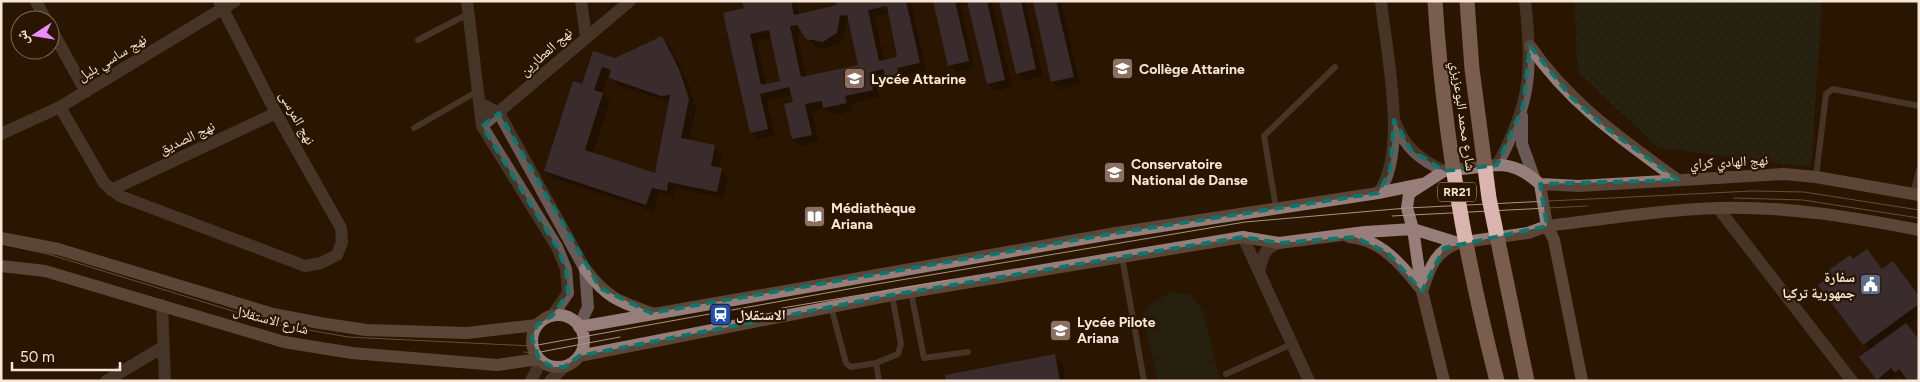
<svg xmlns="http://www.w3.org/2000/svg" width="1920" height="382" font-family="Figtree,'Noto Naskh Arabic',sans-serif">
<defs>
<pattern id="grass-dots" width="8" height="8" patternUnits="userSpaceOnUse" patternTransform="scale(1.25)"><rect width="8" height="8" fill="#212f21"/><path d="M2 2h.1M6 6h.1" fill="none" stroke="#374336" stroke-width="1.8" stroke-linecap="round"/></pattern>
</defs>
<rect width="100%" height="100%" fill="#2a1500"/>
<path fill="url(#grass-dots)" d="M1574,1H1822L1811,167L1659,148L1578,72Z"/>
<path fill="#212f21" d="M1171,292L1189,294L1200,306L1205,320L1220,381H1158L1143,316L1148,306Z"/>
<path fill="#0007" fill-rule="evenodd" d="M744,1H796L799,15L838,6L837,1H911L926,70L903,75L905,81L894,84L887,77L875,80L879,97L852,103L853,110L832,115L825,108L812,111L819,142L800,146L793,139L792,95L767,101L775,136L758,139L751,132ZM890,13L899,58L884,61L875,17ZM850,22L859,66L806,77L797,33L803,32L815,46L822,49L838,45L843,40L847,23ZM772,37L781,82L766,85L757,41Z
M934,1H992L1012,87L995,91L988,84L969,4L961,6L975,68L956,72L949,65Z
M1001,1H1025L1043,76L1024,80L1017,73Z
M1034,1H1061L1080,84L1060,89L1052,82Z
M662,38L669,45L686,78L696,107L689,141L714,146L722,154L719,169L728,177L724,198L675,188L674,197L659,194L653,211L553,178L545,171L583,86L594,53L615,60ZM610,69L612,70L610,78L618,85L670,103L656,175L593,153L610,101L602,94Z
M1854,260L1883,270L1893,262L1919,295V316L1906,325L1919,339V381L1906,376L1903,379L1899,374L1891,381H1879L1870,351L1820,285Z
M1055,356L1062,363L1066,381H947Z"/>
<path fill="#4e4563" fill-rule="evenodd" d="M742,1H791L794,15L837,5L836,1H906L920,63L897,68L898,74L885,77L883,69L869,73L873,90L845,96L847,103L823,108L822,101L805,104L812,135L792,139L784,104L793,102L789,87L760,94L768,129L750,133L723,13L744,8ZM887,6L897,57L879,61L868,10ZM847,15L858,65L801,77L790,26L797,25L806,39L823,42L837,33L840,16ZM769,30L780,81L761,85L750,34Z
M933,1H955L969,61L948,66Z
M967,1H987L1005,80L987,84Z
M999,1H1021L1036,69L1016,74Z
M1033,1H1056L1074,77L1051,82Z
M662,36L679,69L689,99L681,138L715,145L711,166L722,168L717,192L668,182L667,191L652,188L646,205L544,171L573,81L582,84L593,51L615,58ZM602,67L611,70L609,78L661,96L670,95L655,173L585,150L603,93L594,90Z
M1867,249L1882,269L1893,261L1919,296V304L1863,345L1818,285L1832,275L1829,270L1850,255L1853,259Z
M1906,323L1919,340V381H1908L1899,369L1895,373L1891,368L1877,380L1859,357Z
M1055,354L1060,381H946L945,375Z"/>
<g fill="none" stroke-linecap="round" stroke-linejoin="round">
<path stroke="#695a58" stroke-width="6" d="M418,40L468,14
M414,128L478,91
M1816,177L1826,94L1833,89L1919,106
M1913,194L1919,170
M1276,208L1264,136L1335,67
M1122,257L1144,381
M911,292L924,358L968,352
M831,307L846,363L851,367L876,363
M1226,374L1292,344
M879,381L876,363L898,354L901,344L892,295"/>
<path stroke="#695a58" stroke-width="12" d="M36,1L46,20
M467,1L482,126L557,247L566,269L568,293L552,316
M581,1L586,37
M50,27L86,92
M480,103L499,113L585,269L588,307L579,326
M60,107L104,183L120,196L305,266L321,263L337,255L342,242L341,228L276,113L219,1
M1522,116V144L1535,180
M1396,124C1405,148 1421,160 1444,171
M482,126L630,1
M1,134L60,107L235,1
M1497,165C1531,104 1533,69 1525,1
M111,190L276,113
M1378,193C1409,153 1386,51 1381,1
M1718,208L1852,381
M1243,237L1309,381
M1259,271C1263,256 1264,248 1279,243
M162,305L165,381
M106,381L163,347
M531,381L541,361
M550,381L564,367"/>
<path stroke="#977e7b" stroke-width="12" d="M1530,46C1571,105 1622,139 1678,180
M1497,165C1515,165 1526,172 1540,184L1547,226L1528,233L1458,243L1413,229L1407,208L1409,194L1413,191L1444,171Z
M1540,184L1579,186L1784,174L1816,177L1919,195
M1349,237C1380,239 1402,265 1420,288
M1,238L58,249L273,314L320,323L366,330L467,333L537,325
M1,266L45,271L284,342L352,353L497,365L539,359
M585,269C607,298 618,301 651,313
M1423,289C1430,267 1436,251 1458,243
M532 341a26 26 0 1 1 52 0a26 26 0 1 1-52 0Z
M579,327L1116,233L1378,193L1422,184
M579,356L892,295L1243,237L1279,243L1365,232L1413,229L1422,291L1444,381
M1582,381L1554,240L1547,226C1603,219 1661,210 1718,208C1786,206 1853,217 1919,230"/>
<path stroke="#a69584" stroke-width="1" d="M1734,198L1803,200L1919,218
M1392,216L1587,206
M1,244L48,254L275,324L348,337L532,346L865,286L1245,222L1407,208L1752,191L1804,192L1919,210
M782,308L950,280
M524,352L535,353L620,337"/>
<path stroke="#dab4ae" stroke-width="15" d="M1435,1C1443,129 1465,257 1497,381
M1467,1L1472,69L1489,198L1527,381"/>
</g>
<path d="M0 0H1920V382H0ZM1530,46L1571,97L1606,128L1678,180L1540,184L1547,226L1444,248L1422,291L1388,253L1355,237L1279,243L1243,237L892,295L579,356L564,367H552L539,359L532,338L537,325L552,316L568,293L566,269L557,247L482,126L499,113L600,288L651,313L1116,233L1378,193L1390,171L1394,120L1411,150L1444,171L1497,165L1523,106Z" fill="#2a1500" fill-opacity=".55" fill-rule="evenodd"/>
<path fill="none" stroke="#0f766e" stroke-width="4" stroke-dasharray="10 6" stroke-linejoin="round" d="M1530,46L1571,97L1606,128L1678,180L1540,184L1547,226L1444,248L1422,291L1388,253L1355,237L1279,243L1243,237L892,295L579,356L564,367H552L539,359L532,338L537,325L552,316L568,293L566,269L557,247L482,126L499,113L600,288L651,313L1116,233L1378,193L1390,171L1394,120L1411,150L1444,171L1497,165L1523,106Z"/>
<defs>
<symbol id="school-square" viewBox="-11 -11 22 22"><rect x="-9" y="-9" width="18" height="18" rx="4" fill="#8d6e63" stroke="#2a1500"/><path d="M0-5L7-2L0 1L-7-2ZM-4 1L0 2.5L4 1V4Q0 6-4 4Z" fill="#fff"/></symbol>
<symbol id="library-square" viewBox="-11 -11 22 22"><rect x="-9" y="-9" width="18" height="18" rx="4" fill="#8d6e63" stroke="#2a1500"/><path d="M-6-4Q-3-5.5-.7-3.5V5Q-3 3-6 4ZM6-4Q3-5.5 .7-3.5V5Q3 3 6 4Z" fill="#fff"/></symbol>
<symbol id="civic-square" viewBox="-11 -11 22 22"><rect x="-9" y="-9" width="18" height="18" rx="4" fill="#5c6f8a" stroke="#2a1500"/><path d="M-.6-6.5H3V-4.5H.6V-3L4-1V1h2V6H-6V1h2V-1L-.6-3ZM-1.2 2.5V6h2.4V2.5Z" fill="#fff"/></symbol>
<symbol id="station-square" viewBox="-11 -11 22 22"><rect x="-9" y="-9" width="18" height="18" rx="4" fill="#1a4fb4" stroke="#2a1500"/><path d="M-3-6H3Q5-6 5-4V2Q5 4 3 4L4.5 6H3L1.5 4h-3L-3 6H-4.5L-3 4Q-5 4-5 2V-4Q-5-6-3-6ZM-3.5-4v3h7v-3ZM-3.5 1v1.5H-2V1ZM2 1v1.5H3.5V1Z" fill="#fff"/></symbol>
</defs>
<g fill-rule="evenodd">
<use href="#school-square" x="1110" y="56" width="25" height="25"/>
<use href="#school-square" x="842" y="66" width="25" height="25"/>
<use href="#school-square" x="1102" y="160" width="25" height="25"/>
<use href="#library-square" x="802" y="204" width="25" height="25"/>
<use href="#civic-square" x="1858" y="272" width="25" height="25"/>
<use href="#station-square" x="708" y="302" width="25" height="25"/>
<use href="#school-square" x="1048" y="318" width="25" height="25"/>
</g>
<g text-anchor="middle" dominant-baseline="central" stroke-width="4.5" stroke-linejoin="round" paint-order="stroke">
<rect fill="#2a1500" stroke="#b9a898" stroke-width="1" x="1438" y="182.5" width="38" height="19" rx="4"/>
<g font-size="12" font-weight="bold" fill="#f6e7d9">
<text x="1457" y="192">RR21</text>
</g>
<g font-size="14" fill="#f6e7d9" stroke="#2a1500">
<text transform="translate(546 52) rotate(-42)">نهج العطارين</text>
<text transform="translate(112 58) rotate(-31)">نهج ساسي بليل</text>
<text transform="translate(1463 116) rotate(82)">شارع محمد البوعزيزي</text>
<text transform="translate(297 118) rotate(61)">نهج المرسى</text>
<text transform="translate(187 138) rotate(-25)">نهج الصديق</text>
<text transform="translate(1729 162) rotate(-3)">نهج الهادي كراي</text>
<text transform="translate(271 320) rotate(15)">شارع الاستقلال</text>
</g>
<g font-size="14" font-weight="bold" fill="#f6e7d9" stroke="#2a1500" text-anchor="start">
<text x="1139" y="69">Collège Attarine</text>
<text x="871" y="79">Lycée Attarine</text>
<text x="1131" y="164">Conservatoire<tspan x="1131" dy="16">National de Danse</tspan></text>
<text x="831" y="208">Médiathèque<tspan x="831" dy="16">Ariana</tspan></text>
<text x="1855" y="277" text-anchor="end">سفارة<tspan x="1855" dy="16">جمهورية تركيا</tspan></text>
<text x="736" y="315">الاستقلال</text>
<text x="1077" y="322">Lycée Pilote<tspan x="1077" dy="16">Ariana</tspan></text>
</g>
</g>
<rect width="1920" height="382" fill="none" stroke="#f6e7d9" stroke-width="5"/>
<g transform="translate(35 35) rotate(258)"><circle r="24" fill="#2a1500" stroke="#7c6957"/>
<path d="M0-4L9 19L0 12L-9 19Z" fill="#eb8dfc"/>
<text y="-8" font-size="14" font-weight="bold" text-anchor="middle" fill="#f6e7d9">ش</text>
</g>
<path d="M12 362v8h108v-8" fill="none" stroke="#f6e7d9" stroke-width="2.5"/>
<text x="20" y="362" font-size="15" fill="#f6e7d9" stroke="#2a1500" stroke-width="4" paint-order="stroke">50 m</text>
</svg>
